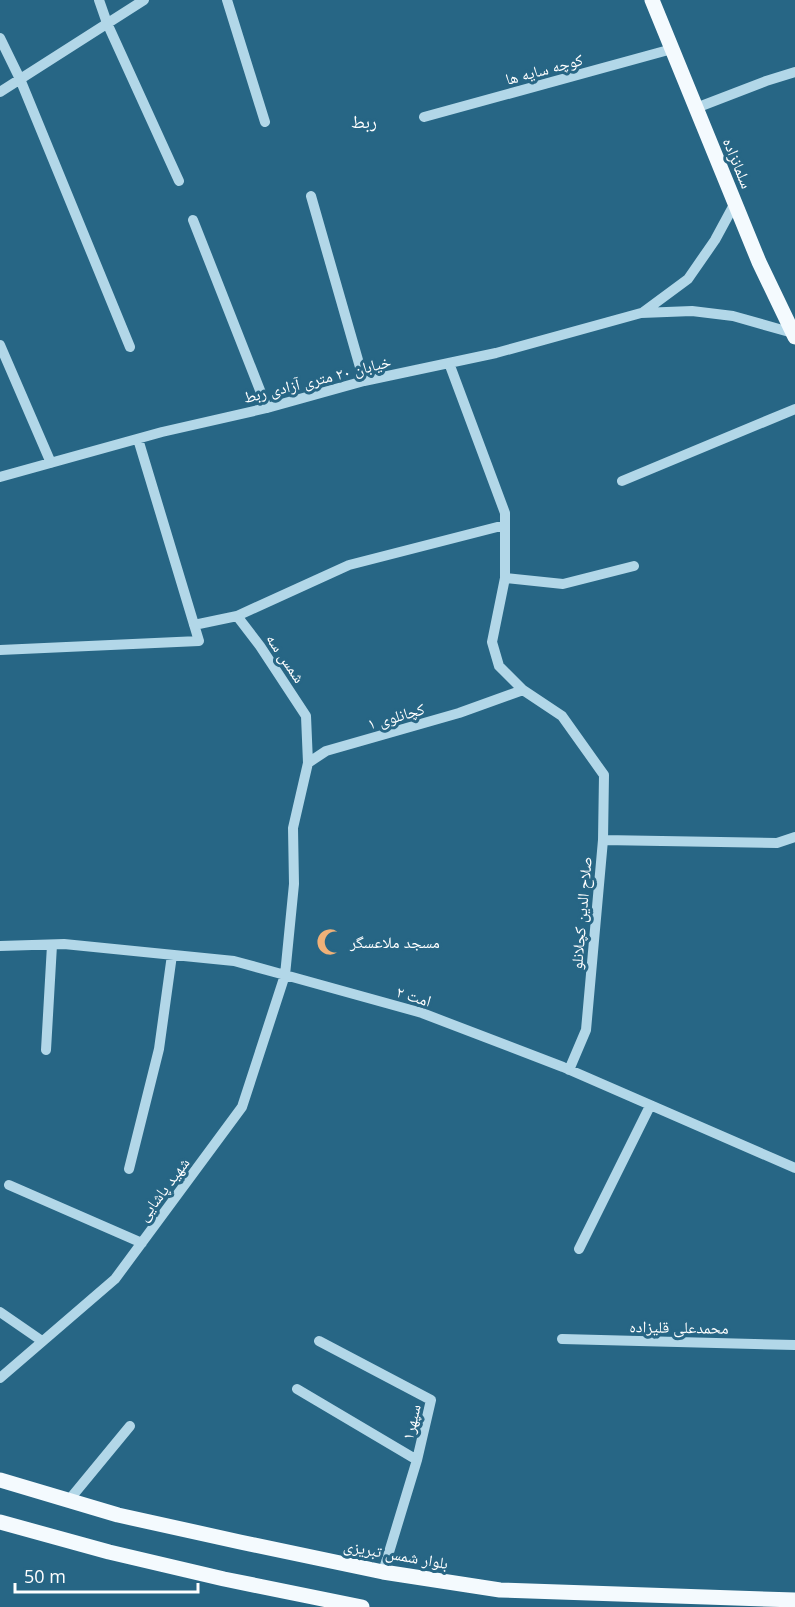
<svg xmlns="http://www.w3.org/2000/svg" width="795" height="1607" font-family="'Open Sans','Noto Naskh Arabic',sans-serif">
<rect width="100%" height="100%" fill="#276685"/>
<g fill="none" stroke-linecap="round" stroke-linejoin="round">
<path stroke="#b2d7e8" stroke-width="10" d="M99,0L107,23L179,181
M227,0L265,122
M0,38L20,79L130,347
M0,92L144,0
M696,108L766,81L795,72
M424,117L672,49
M311,196L364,381
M193,220L267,408
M642,313L688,279L715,240L735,203
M0,345L51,463
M449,363L505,513V578L492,642L499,666L523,690
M0,477L162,432L267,408L364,381L496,353L641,313L692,311L733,316L793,333
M622,481L795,409
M505,578L563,584L634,566
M237,616L349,565L505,525
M194,625L237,616L260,646L306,716L308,763
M0,650L199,641L138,439
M0,946L64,944L234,961L285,975L422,1013L563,1067L795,1168
M46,1050L52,945
M569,1070L586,1030L603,840L777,843L795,837
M129,1169L159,1049L172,955
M9,1185L142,1243
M579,1249L650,1106
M0,1312L42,1341
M562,1339L795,1345
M319,1341L431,1400L417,1460L383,1572
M0,1378L115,1279L242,1107L285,975L294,884L293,828L308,763L326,751L459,713L523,690L562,716L604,775L603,840
M297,1389L417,1460
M69,1500L130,1426"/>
<path stroke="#f4fafe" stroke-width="15" d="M652,0L759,262L795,337
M0,1480L118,1515L240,1542L383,1572L500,1590L795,1600
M0,1522L109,1552L224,1579L362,1607"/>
</g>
<defs>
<symbol id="mosque-bare" viewBox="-9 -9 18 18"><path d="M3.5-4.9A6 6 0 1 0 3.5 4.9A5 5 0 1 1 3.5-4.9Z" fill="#f0b178" stroke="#276685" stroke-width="2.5" paint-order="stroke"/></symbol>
</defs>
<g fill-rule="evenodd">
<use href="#mosque-bare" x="311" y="923" width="38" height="38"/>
</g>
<g text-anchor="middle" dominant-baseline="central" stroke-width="6" stroke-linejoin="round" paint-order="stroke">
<g font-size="16" fill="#fff" stroke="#276685">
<text transform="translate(544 69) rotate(-15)">کوچه سایه ها</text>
<text transform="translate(738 163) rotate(68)">سلمانزاده</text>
<text transform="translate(317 379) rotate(-14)">خیابان ۲۰ متری آزادی ربط</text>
<text transform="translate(286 658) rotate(56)">شمس سه</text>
<text transform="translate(396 716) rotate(-16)">کچانلوی ۱</text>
<text transform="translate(581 913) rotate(-85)">صلاح الدین کچلانلو</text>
<text transform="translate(414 996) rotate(17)">امت ۲</text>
<text transform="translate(163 1189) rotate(-53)">شهید پاشایی</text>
<text transform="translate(679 1327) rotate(1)">محمدعلی قلیزاده</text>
<text transform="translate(411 1422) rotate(-77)">سپهر۱</text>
<text transform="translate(396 1554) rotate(10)">بلوار شمس تبریزی</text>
</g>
<g font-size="16" fill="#fff" stroke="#276685" text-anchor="start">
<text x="350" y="942">مسجد ملاعسگر</text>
</g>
<g font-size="18" fill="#fff" stroke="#276685">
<text x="364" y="121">ربط</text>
</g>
</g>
<path d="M15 1583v9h183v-9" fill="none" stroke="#ffffff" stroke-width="3"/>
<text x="24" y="1583" font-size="18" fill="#ffffff" stroke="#276685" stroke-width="4.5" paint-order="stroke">50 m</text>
</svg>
